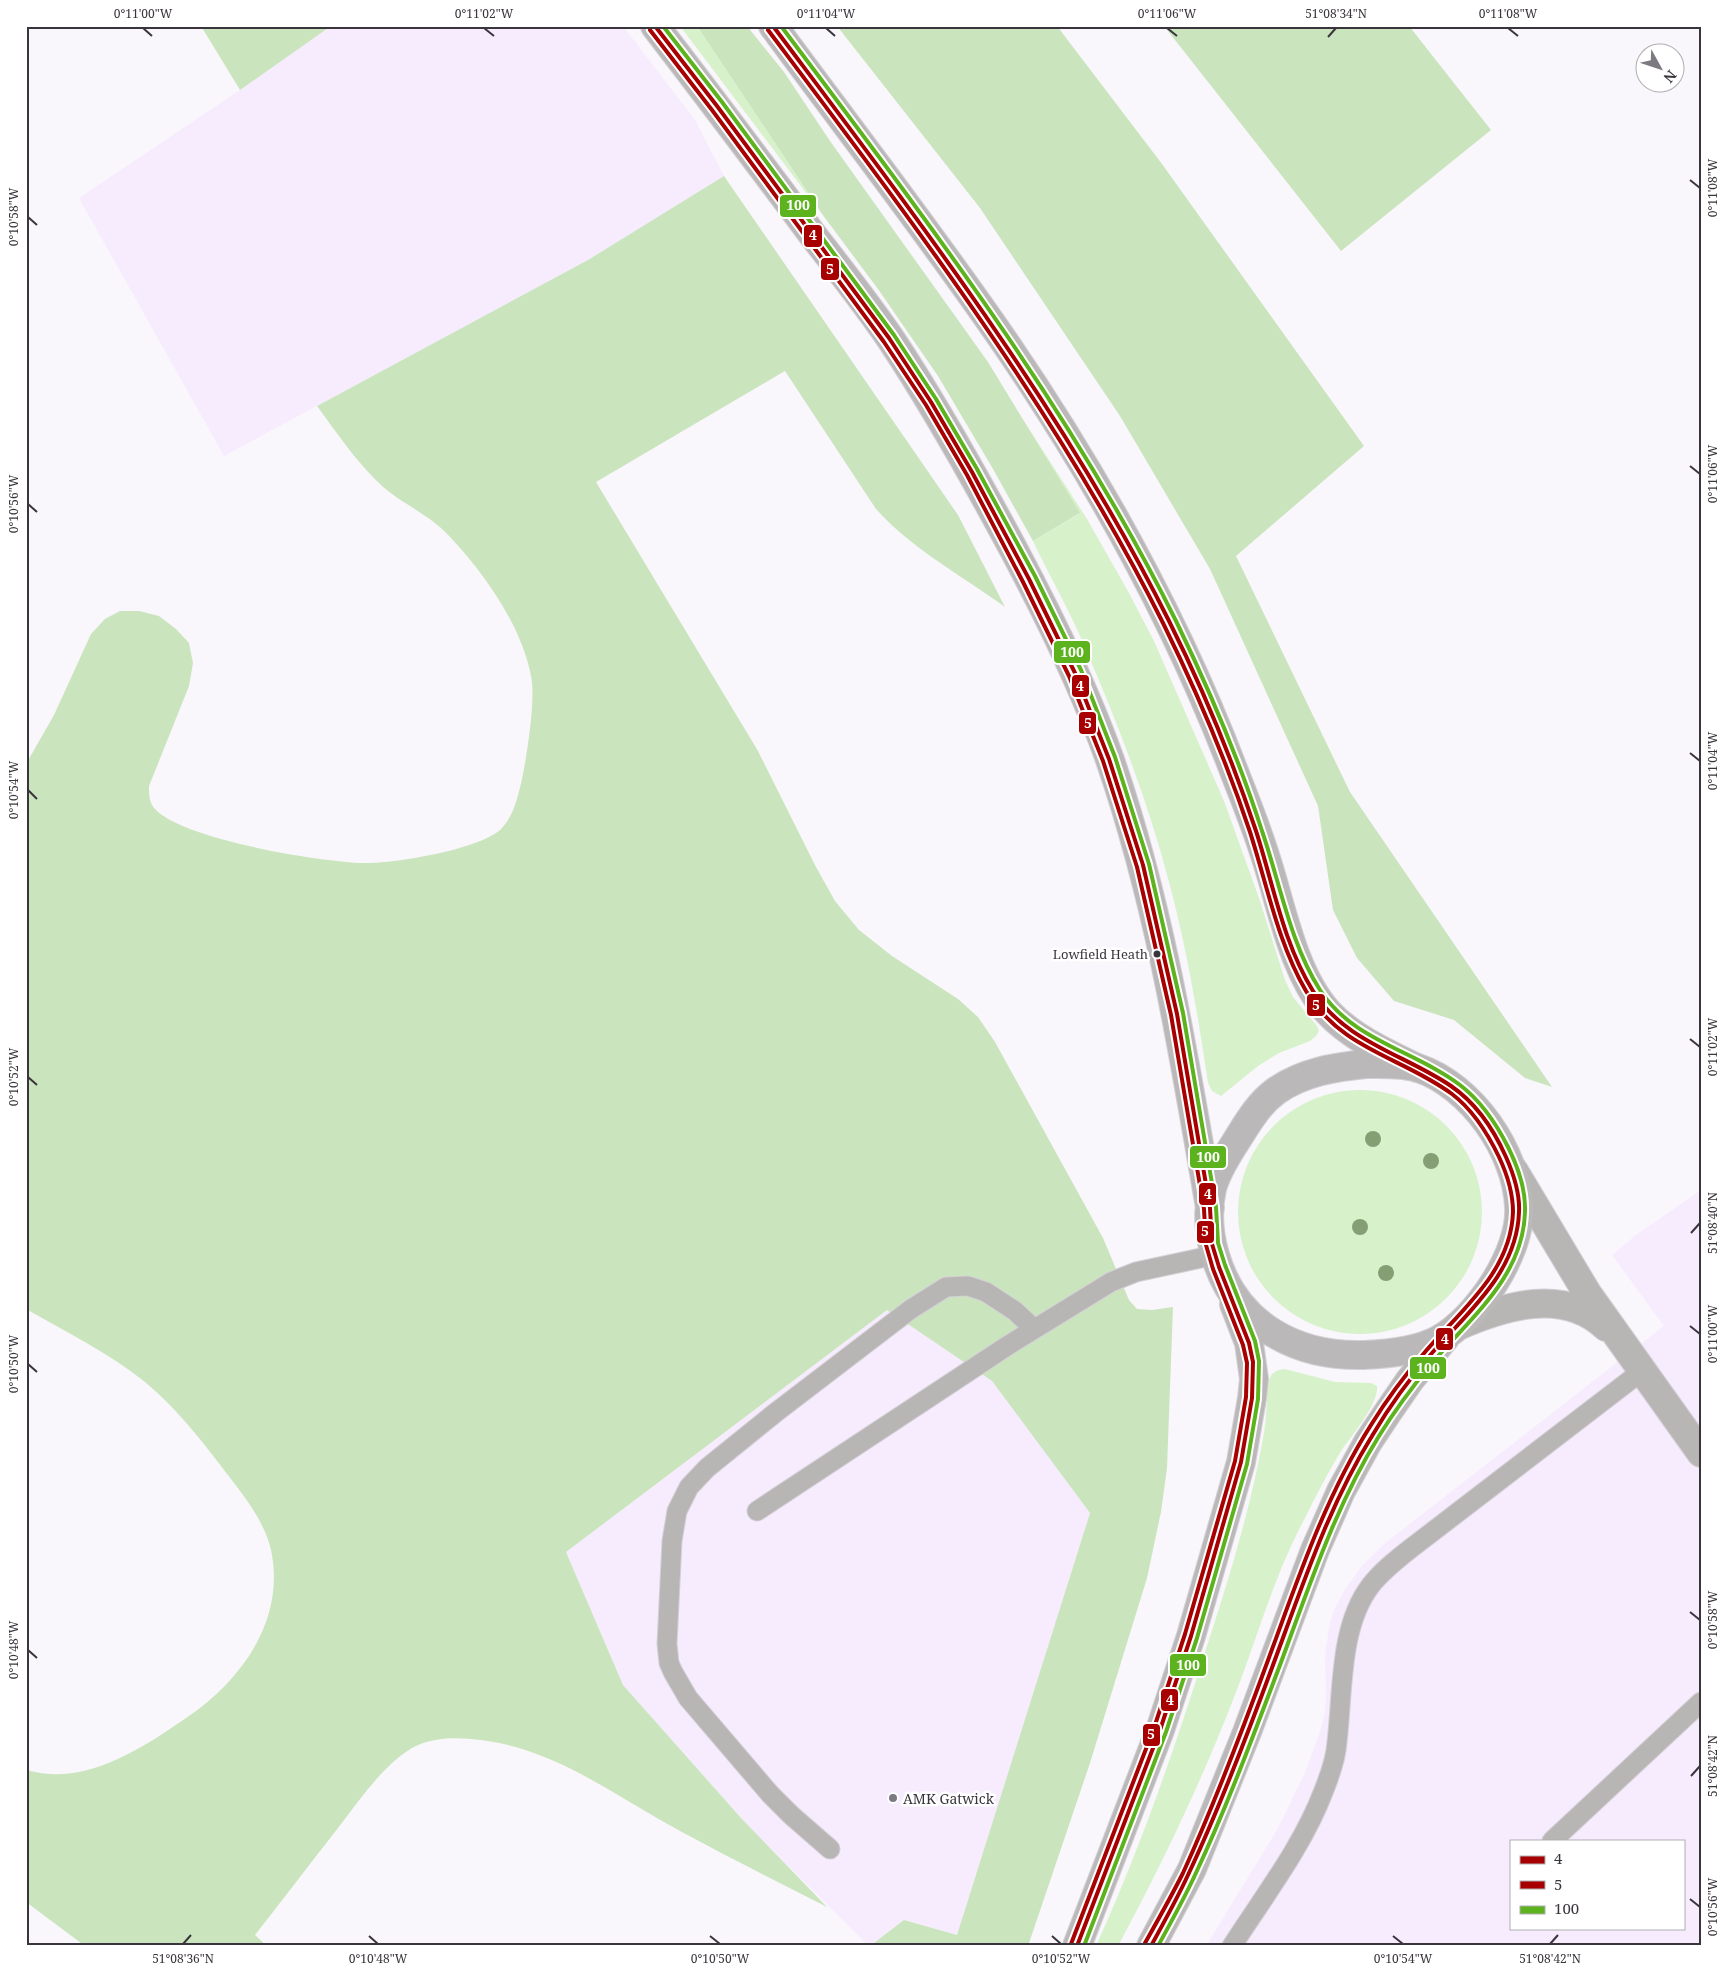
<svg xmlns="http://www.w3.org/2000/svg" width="1727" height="1972" font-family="'Noto Serif',serif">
<rect width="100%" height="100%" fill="#f9f6fc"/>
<path fill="#f6ecfe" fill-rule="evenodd" d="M331,26H623L695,120L724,176L588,260L224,456L79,198L240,90Z
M1701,1190V1946H1206L1277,1830L1305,1773L1322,1726L1325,1711L1326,1697L1325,1654L1330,1623L1334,1610L1346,1588L1361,1567L1384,1544L1664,1326L1612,1255L1636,1235ZM1511,1841H1683V1928H1511Z
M887,1310L992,1381L1090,1513L957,1935L905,1920L869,1946L755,1833L623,1685L566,1552Z"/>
<path fill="#d7f2cb" d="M680,26H697L825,218Z
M1022,418L1087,519L1129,593L1154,641L1224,801L1259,898L1285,980L1293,997L1317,1026L1319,1031L1316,1036L1310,1041L1279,1053L1258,1066L1221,1096L1212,1091L1208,1083C1198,1016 1187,949 1169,882C1147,798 1115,716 1080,636C1066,604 1048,573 1033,541L1079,514Z
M1238 1212a122 122 0 1 1 244 0a122 122 0 1 1-244 0Z
M1285,1369L1335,1382L1371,1383L1377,1386C1379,1404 1351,1436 1341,1451C1328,1473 1316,1495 1305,1518C1274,1575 1257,1639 1233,1700C1200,1785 1161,1866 1118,1946H1096C1139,1851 1173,1754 1204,1655C1228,1582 1251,1508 1264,1433C1267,1415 1266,1398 1269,1380C1272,1372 1276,1370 1285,1369Z"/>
<path fill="#cae5be" d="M201,26H331L240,90Z
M697,26H747L784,72L830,141L988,362L1080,513L1033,541L993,469L938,376L878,289L825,218Z
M837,26H1057L1162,164L1364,446L1236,556L1350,792L1552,1087L1525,1078L1454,1020L1394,1001L1357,958L1333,910L1318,806L1210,569L1120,416L980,208Z
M1164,26H1409L1491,130L1341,251Z
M724,176L958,515L1005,607C961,575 912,549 876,509L785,371L596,482L758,751L816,867L835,901L859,930L892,956L958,999L978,1017L995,1042L1103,1238L1129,1300L1137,1309L1152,1310L1173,1307L1167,1468L1161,1512L1147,1578L1090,1763L1028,1946H870L904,1920L957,1935L1090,1513L992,1381L887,1310L566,1552L623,1685L742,1819L827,1907C778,1882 728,1857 680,1831C612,1794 550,1745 471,1739C452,1737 429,1738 412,1748C381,1767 360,1800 338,1828C310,1864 283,1899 255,1935L267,1946H85L26,1902V1770C35,1772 44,1774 52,1774C99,1777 150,1743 186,1718C241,1681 286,1620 271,1550C264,1519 240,1491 221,1466C198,1436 174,1406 145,1382C109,1353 66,1332 26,1309V764L54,715L91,634L105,619L120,611H139L159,616L176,629L189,643L193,663L189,686L149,786C149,796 149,804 157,811C188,840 320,862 364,863C393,864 483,849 502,828C514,815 518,796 522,779C527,755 536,698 531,676C521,623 479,565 441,528C423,512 400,502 382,486C357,463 337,433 317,406L588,260Z"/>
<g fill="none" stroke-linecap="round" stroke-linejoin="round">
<defs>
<path id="service" d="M757,1511L1007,1346L1111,1282L1136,1272L1215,1255
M1552,1841L1701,1702
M830,1849L791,1815L770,1794L688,1698L673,1672L669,1663L667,1644L672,1541L677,1511L689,1487L707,1468L775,1413L911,1309L946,1287L968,1286L986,1292L1015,1311L1034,1329
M1232,1946C1264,1896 1303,1846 1324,1790C1330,1775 1336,1758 1337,1742C1343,1693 1339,1626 1371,1585C1382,1571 1396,1560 1410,1549L1642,1371"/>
<path id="tertiary" d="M1514,1171L1587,1293L1701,1453
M1458,1326C1504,1306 1564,1287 1606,1327"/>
<path id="primary" d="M655,26C708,95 760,164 812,234C839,269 867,304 892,341C937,409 977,481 1016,554C1051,620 1085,689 1110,760C1160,905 1184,1057 1210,1208
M773,26C851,132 932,236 1006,344C1099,480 1179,625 1237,779C1249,809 1260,838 1269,868C1283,914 1295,975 1328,1012C1351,1037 1386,1053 1417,1068
M1366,1064C1383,1064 1402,1063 1418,1068C1472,1086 1517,1152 1519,1207C1522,1252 1477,1319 1438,1340C1417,1351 1388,1354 1364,1355C1295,1357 1235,1324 1215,1255C1209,1234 1207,1211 1212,1189C1216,1173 1226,1157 1235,1143C1247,1124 1258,1104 1276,1091C1303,1072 1335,1067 1366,1064Z
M1077,1946L1160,1730L1191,1636L1241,1462L1252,1398L1254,1379L1249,1343L1234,1304
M1151,1946L1192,1869L1247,1732L1315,1550L1341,1491L1368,1442L1388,1412L1410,1380L1445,1338"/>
</defs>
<use href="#service" stroke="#d3d0d5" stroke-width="21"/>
<use href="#tertiary" stroke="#d3d0d5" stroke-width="30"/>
<use href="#primary" stroke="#d3d0d5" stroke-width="30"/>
<use href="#service" stroke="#b8b5b5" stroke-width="19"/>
<use href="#tertiary" stroke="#b8b5b5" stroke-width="28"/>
<use href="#primary" stroke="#bbb8b9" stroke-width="28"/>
<defs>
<path id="bus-1" d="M655,26L717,106L889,338L931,402L972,472L1029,579L1075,673L1109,759L1143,865L1177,1014L1210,1208L1212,1244L1219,1267L1249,1343L1253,1362L1252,1398L1241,1462L1191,1636L1160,1730L1077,1946
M773,26C916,217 1062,406 1169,621C1203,689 1232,759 1256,831C1273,883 1283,943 1313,991C1345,1042 1404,1054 1451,1086C1476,1103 1494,1130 1506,1157C1514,1175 1520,1193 1519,1212C1517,1272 1469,1311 1432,1353C1409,1379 1389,1407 1372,1436C1328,1507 1302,1587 1273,1665C1247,1736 1220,1807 1188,1875C1177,1899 1164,1922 1151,1946"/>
<path id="bus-2" d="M650,30L712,110L884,342L926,405L967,475L1023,582L1069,676L1103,761L1137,867L1171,1015L1204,1209L1206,1245L1213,1269L1243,1345L1247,1363L1246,1397L1235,1461L1185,1634L1154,1728L1071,1944
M768,30C911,220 1056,409 1163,623C1196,690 1226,760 1250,832C1267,885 1278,943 1306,991C1341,1050 1402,1057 1452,1094C1473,1110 1488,1134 1499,1157C1507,1174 1513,1192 1513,1212C1511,1272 1461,1310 1425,1352C1405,1375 1387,1399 1371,1425C1324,1499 1297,1582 1267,1663C1241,1734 1214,1805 1183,1873C1171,1897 1158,1920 1145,1943"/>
<path id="bus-3" d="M663,26L722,102L894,335L936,399L977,469L1035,576L1081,670L1115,757L1149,864L1183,1013L1216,1207L1218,1243L1225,1265L1255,1341L1259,1361L1258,1399L1247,1464L1197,1638L1166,1732L1084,1946
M781,26C924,217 1070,406 1176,621C1209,689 1239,759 1262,831C1280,883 1290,943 1320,990C1353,1041 1414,1050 1460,1085C1481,1101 1496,1123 1508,1147C1518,1167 1526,1189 1525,1212C1523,1277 1471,1317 1432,1363C1413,1386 1395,1410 1379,1436C1335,1507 1309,1587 1280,1665C1253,1736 1227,1807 1195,1875C1184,1899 1171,1922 1158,1946"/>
</defs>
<use href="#bus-1" stroke="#fff" stroke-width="8"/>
<use href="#bus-2" stroke="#fff" stroke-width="8"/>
<use href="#bus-3" stroke="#fff" stroke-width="8"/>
<use href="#bus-1" stroke="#a80000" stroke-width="4"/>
<use href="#bus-2" stroke="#a80000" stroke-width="4"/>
<use href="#bus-3" stroke="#5cb31e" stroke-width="4"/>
</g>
<g fill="#869e74">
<circle cx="1373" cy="1139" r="8"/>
<circle cx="1431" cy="1161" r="8"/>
<circle cx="1360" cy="1227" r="8"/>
<circle cx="1386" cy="1273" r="8"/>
</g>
<path fill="none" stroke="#3a353d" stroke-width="2" d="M143,28L152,36M484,28L494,36M826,28L835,36M1167,28L1177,36M1508,28L1518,36M1328,37L1336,28M1690,180L1700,188M28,217L37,225M1690,466L1700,474M28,504L37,512M1690,753L1700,761M28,790L37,799M1690,1039L1700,1047M28,1077L37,1085M1691,1233L1700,1223M1690,1326L1700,1334M28,1364L37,1372M1690,1612L1700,1620M28,1650L37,1658M1691,1776L1700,1766M1690,1899L1700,1907M369,1936L378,1944M710,1936L720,1944M1052,1936L1061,1944M1393,1936L1403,1944M183,1944L191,1935M1550,1944L1558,1935"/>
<circle fill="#3a353d" stroke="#fff" stroke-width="2" cx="1157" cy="954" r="4.5"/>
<circle fill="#7d7980" stroke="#fff" stroke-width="2" cx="893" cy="1798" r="5"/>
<g text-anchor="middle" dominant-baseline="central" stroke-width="5" stroke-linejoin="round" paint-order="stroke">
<g font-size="13" fill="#3a353d" stroke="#fff" text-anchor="end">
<text x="1148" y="954">Lowfield Heath</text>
</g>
<g font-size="14" fill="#3a353d" stroke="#fff" text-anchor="start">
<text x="903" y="1798">AMK Gatwick</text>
</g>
</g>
<g stroke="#fff" stroke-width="2">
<rect x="779" y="194" width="38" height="24" rx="5" fill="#5cb31e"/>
<rect x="803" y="224" width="20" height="24" rx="5" fill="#a80000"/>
<rect x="820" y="257" width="20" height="24" rx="5" fill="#a80000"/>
<rect x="1053" y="640" width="38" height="24" rx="5" fill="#5cb31e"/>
<rect x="1071" y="674" width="19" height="24" rx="5" fill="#a80000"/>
<rect x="1078" y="711" width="19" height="24" rx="5" fill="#a80000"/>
<rect x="1306" y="993" width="20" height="24" rx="5" fill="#a80000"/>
<rect x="1189" y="1145" width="38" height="24" rx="5" fill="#5cb31e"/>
<rect x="1198" y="1182" width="19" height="24" rx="5" fill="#a80000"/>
<rect x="1196" y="1220" width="19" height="24" rx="5" fill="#a80000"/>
<rect x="1435" y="1327" width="19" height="24" rx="5" fill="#a80000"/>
<rect x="1409" y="1356" width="38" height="24" rx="5" fill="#5cb31e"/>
<rect x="1169" y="1653" width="38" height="24" rx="5" fill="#5cb31e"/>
<rect x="1160" y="1688" width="19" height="24" rx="5" fill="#a80000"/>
<rect x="1142" y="1723" width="19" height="24" rx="5" fill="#a80000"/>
</g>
<g font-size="14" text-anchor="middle" font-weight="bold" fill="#fff">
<text x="798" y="210">100</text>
<text x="813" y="240">4</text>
<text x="830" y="274">5</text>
<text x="1072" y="657">100</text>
<text x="1080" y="691">4</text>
<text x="1088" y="728">5</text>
<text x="1316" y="1010">5</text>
<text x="1208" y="1162">100</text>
<text x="1208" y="1199">4</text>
<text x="1205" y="1236">5</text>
<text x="1445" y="1344">4</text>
<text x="1428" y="1373">100</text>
<text x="1188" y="1670">100</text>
<text x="1170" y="1705">4</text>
<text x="1151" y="1739">5</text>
</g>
<rect width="1727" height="1972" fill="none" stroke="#ffffff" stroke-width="55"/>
<rect x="1510" y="1840" width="175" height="90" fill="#ffffff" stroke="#b0aeb1"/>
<rect x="1520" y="1856" width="25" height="8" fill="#a80000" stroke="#b0aeb1"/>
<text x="1554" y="1864" font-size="15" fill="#3a353d">4</text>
<rect x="1520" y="1881" width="25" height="8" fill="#a80000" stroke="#b0aeb1"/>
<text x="1554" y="1890" font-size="15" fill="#3a353d">5</text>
<rect x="1520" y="1906" width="25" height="8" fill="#5cb31e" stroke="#b0aeb1"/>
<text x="1554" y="1914" font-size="15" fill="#3a353d">100</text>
<g transform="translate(1660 68) rotate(130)"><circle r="24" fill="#ffffff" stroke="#b0aeb1"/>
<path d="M0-4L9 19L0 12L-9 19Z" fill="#7d7980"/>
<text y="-8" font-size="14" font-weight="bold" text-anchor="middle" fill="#3a353d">N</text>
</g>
<rect x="28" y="28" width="1672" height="1916" fill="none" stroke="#3a353d" stroke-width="2"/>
<g font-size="12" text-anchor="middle" fill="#3a353d">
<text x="143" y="18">0°11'00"W</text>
<text x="484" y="18">0°11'02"W</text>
<text x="826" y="18">0°11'04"W</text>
<text x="1167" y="18">0°11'06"W</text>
<text x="1336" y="18">51°08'34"N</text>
<text x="1508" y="18">0°11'08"W</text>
<text transform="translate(1713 188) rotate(-90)" y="4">0°11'08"W</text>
<text transform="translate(14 217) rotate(-90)" y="4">0°10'58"W</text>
<text transform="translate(1713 474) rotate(-90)" y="4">0°11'06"W</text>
<text transform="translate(14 504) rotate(-90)" y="4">0°10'56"W</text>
<text transform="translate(1713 761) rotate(-90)" y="4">0°11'04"W</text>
<text transform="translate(14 790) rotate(-90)" y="4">0°10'54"W</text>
<text transform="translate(1713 1047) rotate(-90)" y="4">0°11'02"W</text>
<text transform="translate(14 1077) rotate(-90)" y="4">0°10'52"W</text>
<text transform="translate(1713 1223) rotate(-90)" y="4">51°08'40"N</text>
<text transform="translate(1713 1334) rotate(-90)" y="4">0°11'00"W</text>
<text transform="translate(14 1364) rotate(-90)" y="4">0°10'50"W</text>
<text transform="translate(1713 1620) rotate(-90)" y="4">0°10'58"W</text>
<text transform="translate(14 1650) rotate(-90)" y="4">0°10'48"W</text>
<text transform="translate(1713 1766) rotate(-90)" y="4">51°08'42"N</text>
<text transform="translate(1713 1907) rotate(-90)" y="4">0°10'56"W</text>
<text x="183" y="1963">51°08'36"N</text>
<text x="378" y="1963">0°10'48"W</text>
<text x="720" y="1963">0°10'50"W</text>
<text x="1061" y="1963">0°10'52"W</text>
<text x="1403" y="1963">0°10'54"W</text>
<text x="1550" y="1963">51°08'42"N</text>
</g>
</svg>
